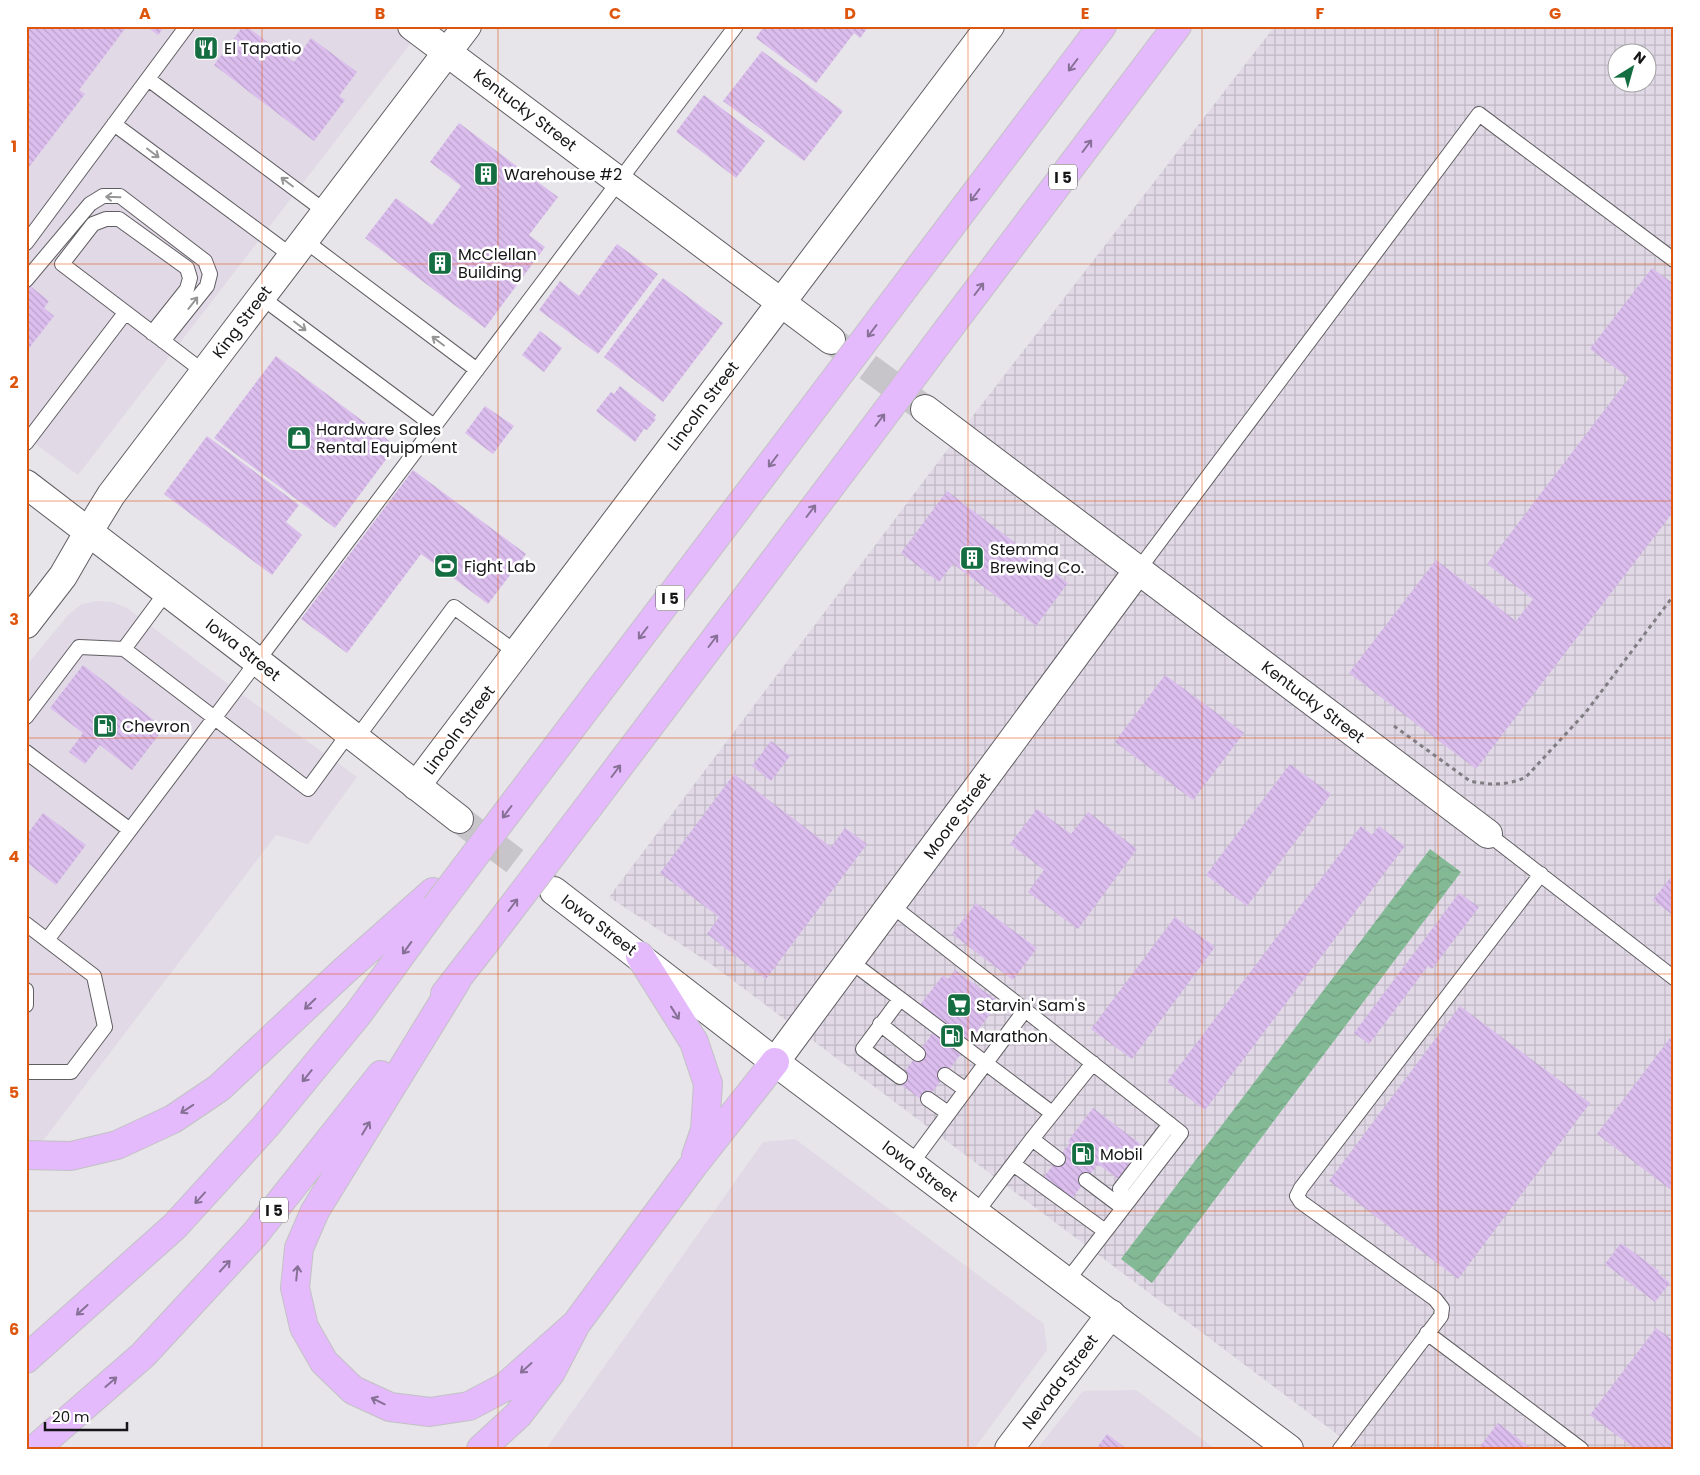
<svg xmlns="http://www.w3.org/2000/svg" width="1700" height="1475" font-family="Poppins,sans-serif">
<defs>
<pattern id="industrial-grid" width="8" height="8" patternUnits="userSpaceOnUse" patternTransform="scale(1.25)"><rect width="8" height="8" fill="#e1d9e6"/><path d="M0 4h8M4 0v8" fill="none" stroke="#c0b9c5"/></pattern>
<pattern id="water-waves" width="16" height="10" patternUnits="userSpaceOnUse" patternTransform="scale(1.25)"><rect width="16" height="10" fill="#84b996"/><path d="M0 5q4-4 8 0t8 0" fill="none" stroke="#719e81"/></pattern>
<pattern id="building-back-hatch" width="6" height="6" patternUnits="userSpaceOnUse" patternTransform="scale(1.25)"><rect width="6" height="6" fill="#dbbdee"/><path d="M-1 5l2 2M0 0l6 6M5-1l2 2" fill="none" stroke="#bba2cb"/></pattern>
</defs>
<rect width="100%" height="100%" fill="#e7e4ea"/>
<path fill="#e1d9e6" d="M26,26H424L78,475L26,437Z
M97,601L112,602L127,608L240,693L357,777L308,844L276,835L42,1142L26,1141V666L69,614L82,604Z
M795,1139L1044,1324L1047,1350L974,1449H546L763,1142Z
M1136,1390L1215,1449H1037L1083,1391Z"/>
<path fill="url(#industrial-grid)" fill-rule="evenodd" d="M1275,26H1674V1449H1357L711,964L609,897L982,404ZM1618,52H1648V82H1618Z"/>
<path fill="url(#water-waves)" d="M1430,849L1461,872L1152,1283L1121,1259Z"/>
<path fill="url(#building-back-hatch)" d="M26,26H127L79,90L85,94L26,171Z
M146,26H165L158,35Z
M243,26H246L294,62L311,38L357,72L339,96L345,100L314,141L214,65Z
M764,26H869L860,38L854,33L816,83L756,38Z
M202,37L219,51L212,60L194,47Z
M762,51L843,111L804,161L723,101Z
M704,95L765,141L736,178L676,132Z
M459,123L558,197L529,235L545,247L485,328L365,238L396,198L432,225L461,186L430,162Z
M617,244L658,274L598,354L539,310L560,281L579,296Z
M1652,268L1674,284V511L1476,769L1349,673L1436,560L1516,621L1533,599L1487,564L1629,378L1590,349Z
M663,278L723,323L663,402L604,357Z
M30,286L49,301L44,308L54,316L26,352V291Z
M540,331L562,348L544,372L522,355Z
M276,356L396,446L335,528L214,438Z
M620,386L656,415L654,418L656,419L647,430L644,429L635,442L596,411L611,392L614,394Z
M485,406L514,426L493,454L465,433Z
M207,436L299,505L286,522L302,535L272,575L164,494Z
M413,470L526,554L488,604L421,554L347,653L301,619Z
M947,491L1068,583L1036,626L953,564L939,582L901,553Z
M83,665L164,728L132,770L100,745L85,764L69,752L83,733L50,708Z
M1165,675L1244,733L1193,800L1115,742Z
M771,741L790,756L771,781L752,766Z
M1290,764L1331,794L1247,906L1206,875Z
M734,774L831,847L845,828L867,844L766,979L707,934L719,917L660,873Z
M1037,809L1071,834L1088,812L1137,849L1078,929L1028,892L1044,870L1010,844Z
M43,813L86,845L56,885L26,862V836Z
M1361,826L1372,835L1379,826L1405,846L1205,1110L1167,1082Z
M1674,873V916L1653,900Z
M1459,893L1479,907L1432,969L1428,966L1369,1044L1354,1033Z
M976,903L1037,948L1013,980L952,934Z
M1175,917L1215,947L1132,1059L1091,1029Z
M955,970L999,1002L969,1042L920,1005L943,975L948,979Z
M1460,1006L1590,1103L1458,1279L1329,1181Z
M935,1030L963,1051L925,1102L897,1082Z
M1674,1033V1192L1597,1134Z
M1093,1108L1143,1146L1118,1179L1098,1164L1071,1200L1043,1178L1070,1143L1068,1141Z
M1621,1243L1659,1271L1658,1273L1670,1283L1655,1302L1605,1264Z
M1656,1328L1674,1341V1449H1635L1590,1415Z
M1498,1423L1532,1449H1478Z
M1107,1434L1127,1449H1096Z"/>
<g fill="none" stroke-linecap="round" stroke-linejoin="round">
<path stroke="#c8c5ca" stroke-width="28" stroke-dasharray="28 14" stroke-linecap="butt" d="M834,342L925,409"/>
<path stroke="#c8c5ca" stroke-width="28" stroke-dasharray="28 14" stroke-linecap="butt" d="M459,819L553,890"/>
<defs>
<path id="service" d="M148,79L326,212
M114,124L292,256
M304,240L477,370
M26,243L187,26
M26,280L90,204L103,196H120L205,261L210,274L207,286L163,341
M261,297L434,426
M152,333L187,289L190,278L187,268L119,219H106L93,224L62,264L204,372
M26,443L125,313
M1139,569L1479,114L1674,260
M124,649L167,591
M26,717L79,647L124,649L308,789L349,733
M356,739L454,607L517,653
M26,752L130,830
M1488,834L1674,978
M891,905L1025,1010L911,1164
M26,924L94,976L105,1027L71,1072H26
M47,940L736,26
M850,961L1052,1113
M26,990V1005
M900,999L863,1049L900,1077
M1025,1010L1181,1133L1067,1281
M880,1024L918,1054
M945,1075L966,1090
M928,1099L948,1113
M1032,1139L1058,1159
M1013,1164L1105,1231
M1086,1180L1123,1208
M1127,1203L1120,1189L1170,1124
M976,1213L1032,1139L1093,1063
M1427,1333L1581,1449
M1340,1449L1441,1316L1442,1308L1435,1299L1301,1202L1297,1196L1301,1188L1541,874"/>
<path id="minor" d="M412,26L831,340
M925,409L1488,834
M89,531L111,495L467,26
M416,786L990,26
M775,1062L1139,569
M1009,1449L1111,1314"/>
<path id="secondary" d="M26,484L257,661L459,819
M26,624L63,576L89,531
M554,891L775,1062L1289,1449"/>
<path id="motorway" d="M901,292L1102,26
M949,328L1177,26
M537,773L802,423
M586,810L851,459
M640,956L694,1042L706,1078L708,1083L705,1130L696,1156
M457,980L315,1211L299,1248L295,1288L304,1327L324,1362L353,1390L390,1407L430,1412L469,1406L505,1387L576,1324
M445,994L484,944
M26,1155L71,1156L117,1145L173,1119L219,1088L345,970L433,892
M26,1359L175,1226L265,1127L358,1014L435,908
M35,1449L143,1355L255,1234L381,1075
M481,1449L518,1415L551,1372L576,1324L692,1167L775,1062"/>
</defs>
<use href="#service" stroke="#615e63" stroke-width="16"/>
<use href="#minor" stroke="#615e63" stroke-width="30"/>
<use href="#secondary" stroke="#615e63" stroke-width="30"/>
<use href="#motorway" stroke="#c2c2c3" stroke-width="30"/>
<path stroke="#7f7d81" stroke-width="3" stroke-dasharray="4 4" stroke-linecap="butt" d="M1394,726L1470,781C1490,785 1507,786 1526,777L1586,712L1674,595"/>
<use href="#service" stroke="#fff" stroke-width="14"/>
<use href="#minor" stroke="#fff" stroke-width="28"/>
<use href="#secondary" stroke="#fff" stroke-width="28"/>
<use href="#motorway" stroke="#e4bafd" stroke-width="28"/>
<defs>
<path id="motorway-bridge" d="M802,423L901,292
M851,459L949,328
M435,908L537,773
M484,944L586,810"/>
</defs>
<use href="#motorway-bridge" stroke="#c2c2c3" stroke-width="30" stroke-linecap="butt"/>
<use href="#motorway-bridge" stroke="#e4bafd" stroke-width="28"/>
</g>
<defs><path id="oneway-shaft" d="M-6 0H5M1.5-3L5.5 0L1.5 3" fill="none" stroke-width="1.6" stroke-linecap="round" stroke-linejoin="round" transform="scale(1.25)"/></defs>
<g stroke="#877096">
<use href="#oneway-shaft" transform="translate(1073 65) rotate(127)"/>
<use href="#oneway-shaft" transform="translate(1087 146) rotate(-53)"/>
<use href="#oneway-shaft" transform="translate(975 195) rotate(127)"/>
<use href="#oneway-shaft" transform="translate(979 289) rotate(-53)"/>
<use href="#oneway-shaft" transform="translate(872 331) rotate(127)"/>
<use href="#oneway-shaft" transform="translate(880 420) rotate(-53)"/>
<use href="#oneway-shaft" transform="translate(773 461) rotate(127)"/>
<use href="#oneway-shaft" transform="translate(811 511) rotate(-53)"/>
<use href="#oneway-shaft" transform="translate(643 633) rotate(127)"/>
<use href="#oneway-shaft" transform="translate(713 641) rotate(-53)"/>
<use href="#oneway-shaft" transform="translate(616 771) rotate(-53)"/>
<use href="#oneway-shaft" transform="translate(507 812) rotate(127)"/>
<use href="#oneway-shaft" transform="translate(513 905) rotate(-53)"/>
<use href="#oneway-shaft" transform="translate(407 948) rotate(126)"/>
<use href="#oneway-shaft" transform="translate(310 1004) rotate(136)"/>
<use href="#oneway-shaft" transform="translate(675 1013) rotate(58)"/>
<use href="#oneway-shaft" transform="translate(307 1076) rotate(129)"/>
<use href="#oneway-shaft" transform="translate(187 1109) rotate(147)"/>
<use href="#oneway-shaft" transform="translate(366 1128) rotate(-59)"/>
<use href="#oneway-shaft" transform="translate(200 1198) rotate(132)"/>
<use href="#oneway-shaft" transform="translate(225 1266) rotate(-47)"/>
<use href="#oneway-shaft" transform="translate(297 1273) rotate(-84)"/>
<use href="#oneway-shaft" transform="translate(82 1310) rotate(138)"/>
<use href="#oneway-shaft" transform="translate(526 1368) rotate(138)"/>
<use href="#oneway-shaft" transform="translate(111 1382) rotate(-41)"/>
<use href="#oneway-shaft" transform="translate(378 1401) rotate(-154)"/>
</g>
<g stroke="#969697">
<use href="#oneway-shaft" transform="translate(153 153) rotate(37)"/>
<use href="#oneway-shaft" transform="translate(287 182) rotate(-143)"/>
<use href="#oneway-shaft" transform="translate(113 197) rotate(-178)"/>
<use href="#oneway-shaft" transform="translate(193 303) rotate(-52)"/>
<use href="#oneway-shaft" transform="translate(300 326) rotate(37)"/>
<use href="#oneway-shaft" transform="translate(438 341) rotate(-143)"/>
</g>
<path fill="none" stroke="#de560d" stroke-width="1" stroke-opacity="0.55" d="M262,26V1449M498,26V1449M732,26V1449M968,26V1449M1202,26V1449M1438,26V1449M26,264H1674M26,501H1674M26,738H1674M26,974H1674M26,1211H1674"/>
<defs>
<symbol id="restaurant-square" viewBox="-11 -11 22 22"><rect x="-9" y="-9" width="18" height="18" rx="4" fill="#156e41" stroke="#fff"/><path d="M-5-6h1v4h1v-4h1v4h1v-4h1v5L-1.5 .5V6h-2V.5L-5-1ZM5-6V6H3V1.5H1.5Q1.5-4 5-6Z" fill="#fff"/></symbol>
<symbol id="building-square" viewBox="-11 -11 22 22"><rect x="-9" y="-9" width="18" height="18" rx="4" fill="#156e41" stroke="#fff"/><path d="M-4-6H4V6H1V3H-1V6H-4ZM-2.5-4.3h1.7v1.8h-1.7ZM.8-4.3h1.7v1.8H.8ZM-2.5-1h1.7V.8h-1.7ZM.8-1h1.7V.8H.8Z" fill="#fff"/></symbol>
<symbol id="shop-square" viewBox="-11 -11 22 22"><rect x="-9" y="-9" width="18" height="18" rx="4" fill="#156e41" stroke="#fff"/><path d="M-5-2.5h2.3a2.7 3.5 0 0 1 5.4 0H5L5.5 6h-11ZM-1.5-2.5h3a1.5 2.3 0 0 0-3 0Z" fill="#fff"/></symbol>
<symbol id="stadium-square" viewBox="-11 -11 22 22"><rect x="-9" y="-9" width="18" height="18" rx="4" fill="#156e41" stroke="#fff"/><path d="M0-5a6.5 5 0 1 0 0 10a6.5 5 0 1 0 0-10ZM-3.5-1.8h7v3.6h-7Z" fill="#fff"/></symbol>
<symbol id="fuel-square" viewBox="-11 -11 22 22"><rect x="-9" y="-9" width="18" height="18" rx="4" fill="#156e41" stroke="#fff"/><path d="M-5.5-6h7V0h2V4h1.3V-2.5L3-4.5l.8-.8L6-3V5H2.5V1h-1V6h-7ZM-4.2-4.7v3.2H.2V-4.7Z" fill="#fff"/></symbol>
<symbol id="supermarket-square" viewBox="-11 -11 22 22"><rect x="-9" y="-9" width="18" height="18" rx="4" fill="#156e41" stroke="#fff"/><path d="M-6-5.5h2.5l.6 2H6L4.5 2H-2.5L-4.4-4H-6ZM-1.5 3.2a1.3 1.3 0 1 0 .1 0ZM3 3.2a1.3 1.3 0 1 0 .1 0Z" fill="#fff"/></symbol>
</defs>
<g fill-rule="evenodd">
<use href="#restaurant-square" x="192" y="34" width="28" height="28"/>
<use href="#building-square" x="472" y="160" width="28" height="28"/>
<use href="#building-square" x="426" y="249" width="28" height="28"/>
<use href="#shop-square" x="285" y="424" width="28" height="28"/>
<use href="#building-square" x="958" y="544" width="28" height="28"/>
<use href="#stadium-square" x="432" y="552" width="28" height="28"/>
<use href="#fuel-square" x="91" y="712" width="28" height="28"/>
<use href="#supermarket-square" x="945" y="991" width="28" height="28"/>
<use href="#fuel-square" x="938" y="1022" width="28" height="28"/>
<use href="#fuel-square" x="1069" y="1140" width="28" height="28"/>
</g>
<g text-anchor="middle" dominant-baseline="central" stroke-width="5" stroke-linejoin="round" paint-order="stroke">
<g fill="#fff" stroke="#5c5b5d" stroke-width="1">
<rect x="1049" y="164.5" width="28" height="25" rx="4"/>
<rect x="656" y="585.5" width="28" height="25" rx="4"/>
<rect x="260" y="1197.5" width="28" height="25" rx="4"/>
</g>
<g font-size="15" font-weight="bold" fill="#161517">
<text x="1063" y="177">I 5</text>
<text x="670" y="598">I 5</text>
<text x="274" y="1210">I 5</text>
</g>
<g font-size="16" fill="#161517" stroke="#fff" text-anchor="start">
<text x="224" y="48">El Tapatio</text>
<text x="504" y="174">Warehouse #2</text>
<text x="458" y="254">McClellan<tspan x="458" dy="18">Building</tspan></text>
<text x="316" y="429">Hardware Sales<tspan x="316" dy="18">Rental Equipment</tspan></text>
<text x="990" y="549">Stemma<tspan x="990" dy="18">Brewing Co.</tspan></text>
<text x="464" y="566">Fight Lab</text>
<text x="122" y="726">Chevron</text>
<text x="976" y="1005">Starvin' Sam's</text>
<text x="970" y="1036">Marathon</text>
<text x="1100" y="1154">Mobil</text>
</g>
<g font-size="16" fill="#161517" stroke="#fff">
<text transform="translate(525 110) rotate(37)">Kentucky Street</text>
<text transform="translate(242 322) rotate(-53)">King Street</text>
<text transform="translate(703 406) rotate(-53)">Lincoln Street</text>
<text transform="translate(243 650) rotate(38)">Iowa Street</text>
<text transform="translate(1313 702) rotate(37)">Kentucky Street</text>
<text transform="translate(459 730) rotate(-53)">Lincoln Street</text>
<text transform="translate(957 816) rotate(-54)">Moore Street</text>
<text transform="translate(599 925) rotate(37)">Iowa Street</text>
<text transform="translate(920 1171) rotate(37)">Iowa Street</text>
<text transform="translate(1060 1382) rotate(-53)">Nevada Street</text>
</g>
</g>
<rect width="1700" height="1475" fill="none" stroke="#ffffff" stroke-width="55"/>
<g transform="translate(1632 68) rotate(37)"><circle r="24" fill="#ffffff" stroke="#a2a1a2"/>
<path d="M0-4L9 19L0 12L-9 19Z" fill="#156e41"/>
<text y="-8" font-size="14" font-weight="bold" text-anchor="middle" fill="#161517">N</text>
</g>
<path d="M45 1422v8h82v-8" fill="none" stroke="#161517" stroke-width="2.5"/>
<text x="52" y="1422" font-size="15" fill="#161517" stroke="#ffffff" stroke-width="4" paint-order="stroke">20 m</text>
<rect x="28" y="28" width="1644" height="1420" fill="none" stroke="#de560d" stroke-width="2"/>
<g font-size="16" text-anchor="middle" font-weight="bold" fill="#de560d">
<text x="145" y="19">A</text>
<text x="380" y="19">B</text>
<text x="615" y="19">C</text>
<text x="850" y="19">D</text>
<text x="1085" y="19">E</text>
<text x="1320" y="19">F</text>
<text x="1555" y="19">G</text>
<text x="14" y="152">1</text>
<text x="14" y="388">2</text>
<text x="14" y="625">3</text>
<text x="14" y="862">4</text>
<text x="14" y="1098">5</text>
<text x="14" y="1335">6</text>
</g>
</svg>
